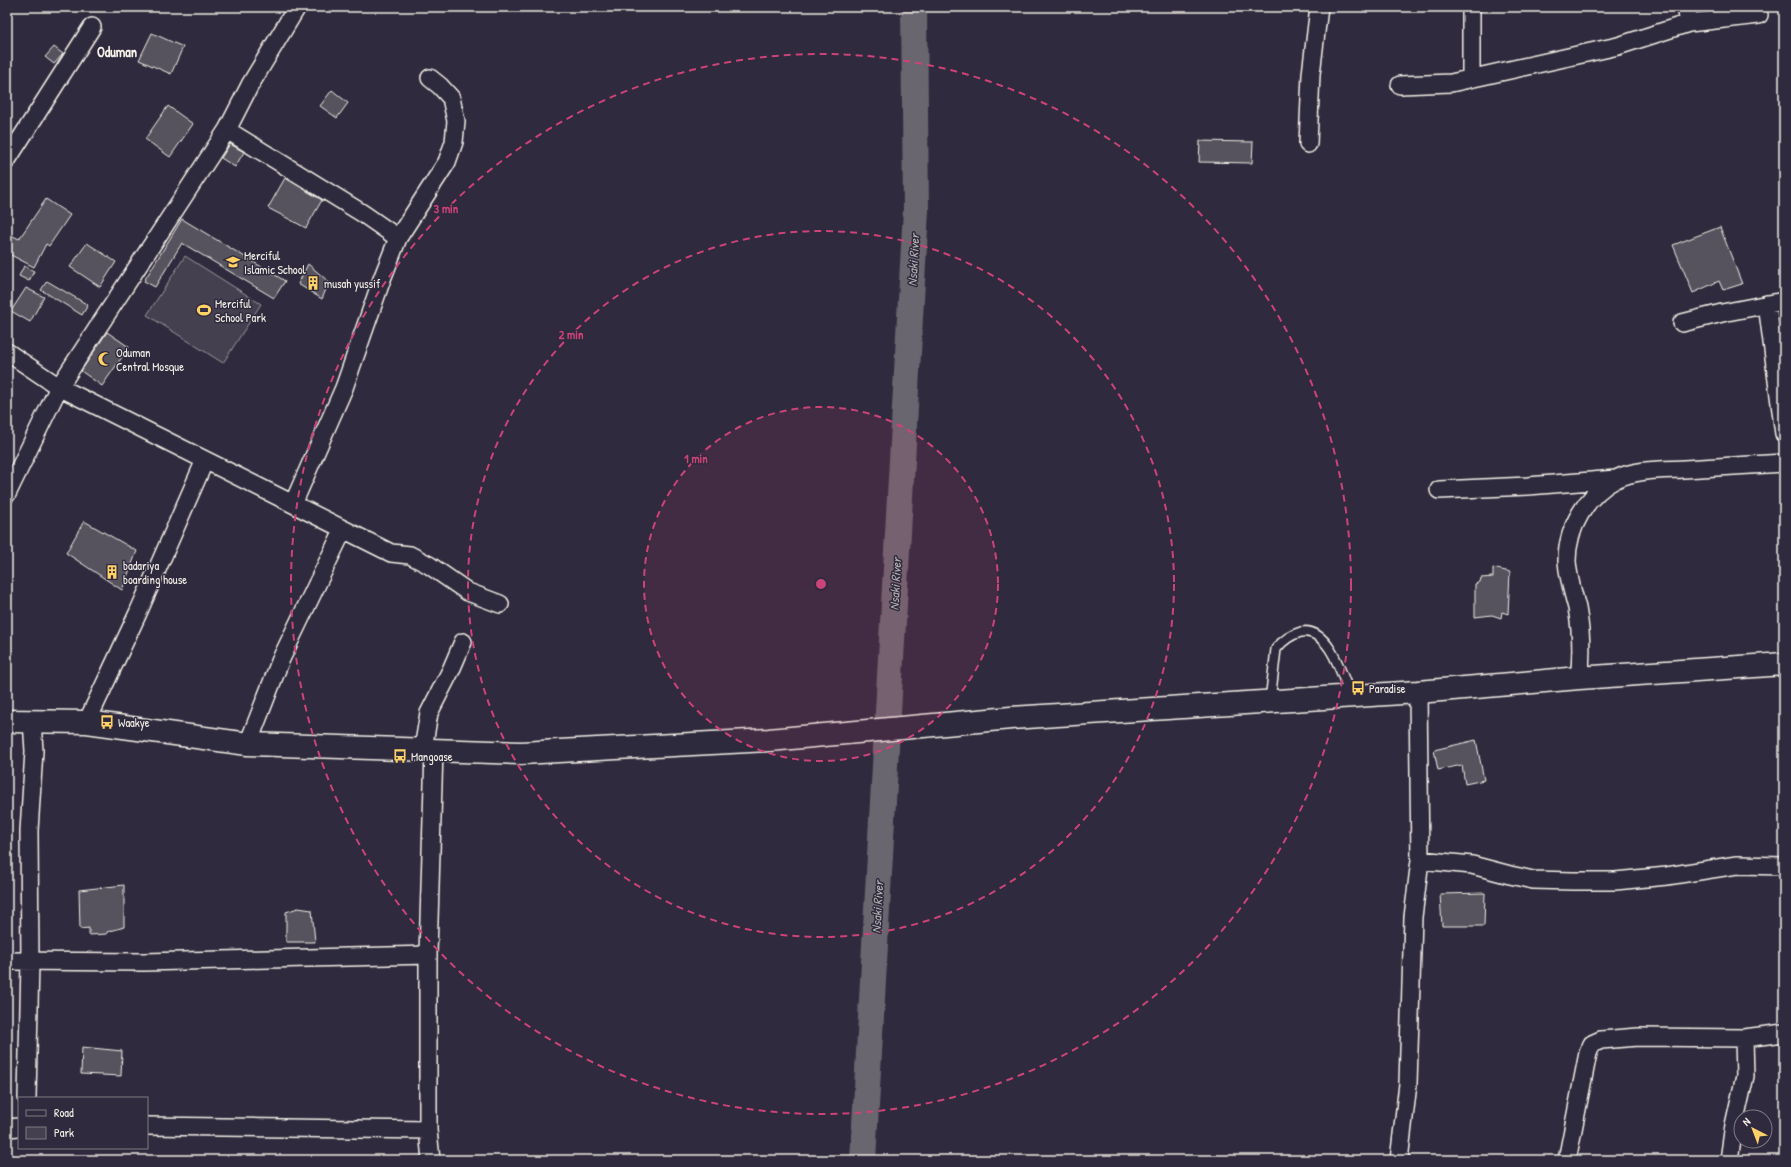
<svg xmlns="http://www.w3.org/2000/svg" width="1791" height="1167" font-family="'Patrick Hand',sans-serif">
<rect width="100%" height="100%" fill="#2f2a3d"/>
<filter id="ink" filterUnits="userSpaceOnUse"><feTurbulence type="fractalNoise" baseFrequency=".025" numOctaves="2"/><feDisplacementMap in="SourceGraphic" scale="8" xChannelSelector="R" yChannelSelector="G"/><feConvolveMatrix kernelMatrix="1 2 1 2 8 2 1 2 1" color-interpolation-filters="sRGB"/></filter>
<g filter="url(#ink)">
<path fill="#454050" stroke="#9c989c" d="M185,256L261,304L223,363L147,315Z"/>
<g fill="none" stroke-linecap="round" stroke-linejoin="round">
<path stroke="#6a6670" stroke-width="26" d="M863,1160L916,210L914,7"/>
</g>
<path fill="#56525f" stroke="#f4f1e8" d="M152,33L183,47L171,74L139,60Z
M54,47L63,54L54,64L45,57Z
M332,90L348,103L337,118L320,106Z
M168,106L193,124L170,157L145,139Z
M1200,141L1253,142L1252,163L1199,162Z
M230,144L244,152L235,167L221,158Z
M285,178L322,200L306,228L268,208Z
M46,199L70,215L49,246L46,244L34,267L7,253V233L19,239Z
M182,219L285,281L274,298L182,243L155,287L144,281Z
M1720,227L1742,284L1723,290L1719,281L1693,293L1673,245Z
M87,243L116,262L100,287L70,267Z
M308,264L329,282L322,299L298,284Z
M24,266L34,271L29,281L19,276Z
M47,281L88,305L82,315L41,290Z
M26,288L44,297L30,322L11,311Z
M107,332L129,347L102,386L81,371Z
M84,521L137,551L122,590L66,553Z
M1493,568L1510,572L1508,614L1502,612L1501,618L1492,615L1475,617V584L1480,582L1481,578L1493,577Z
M1476,740L1484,780L1465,784L1462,765L1438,770L1434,750Z
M124,885V927L107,932V934L89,935V928L80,929L79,890Z
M1485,893L1484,926H1442L1440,894Z
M298,908L312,910L315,942H286V912Z
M82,1047L122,1051L121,1076L81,1074Z"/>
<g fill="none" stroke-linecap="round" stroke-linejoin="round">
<defs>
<path id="lane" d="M1270,701L1276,649C1283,640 1290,635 1301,632C1329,627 1342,675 1350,695"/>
<path id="street" d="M1686,7L1689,23
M1471,78V7
M1400,85L1451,83L1618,46L1689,23L1759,15
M227,130L362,213L398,238L382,279L344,388L293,504L59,387Z
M227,130L250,85L297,7
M1308,144L1311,74L1319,7
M7,160L92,27
M398,238L447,162L454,142L456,121L451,98L440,86L430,78
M1767,304L1784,434
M1682,323L1722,313L1784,301
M7,352L59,387L7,494
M1439,490L1528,486L1616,479
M293,504L391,553L410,555L429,565L468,592L500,604
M1579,678C1582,656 1581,630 1577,608C1573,592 1568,578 1567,561C1567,528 1586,495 1616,479C1636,469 1662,470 1684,469C1717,467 1751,465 1784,463
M87,722L138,613L205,460
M248,744L281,659L343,530
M423,749L429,713L451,670L463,642
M1420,860L1472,865L1510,875L1533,880L1573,881H1615L1667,876L1737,865L1784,866
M7,961L144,962L428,955
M27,1098L30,962L29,831L34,751L32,720
M147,1126L428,1130
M7,1128L19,1127
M431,1160L428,1130V955L434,750
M1399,1160L1408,1084L1413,917L1420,860L1418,692
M1567,1160L1588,1053L1592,1044L1601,1040L1638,1037L1744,1038
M1729,1160L1734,1125L1745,1076L1744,1038L1784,1033"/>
<path id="secondary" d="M7,721L87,722L248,744L521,753L769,740L1011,718L1418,692L1579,678L1784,664"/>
</defs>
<use href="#lane" stroke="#f4f1e8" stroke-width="12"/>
<use href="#street" stroke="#f4f1e8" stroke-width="20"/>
<use href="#secondary" stroke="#f4f1e8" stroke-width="25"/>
<use href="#lane" stroke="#2f2a3d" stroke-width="9"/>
<use href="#street" stroke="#2f2a3d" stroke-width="17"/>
<use href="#secondary" stroke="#2f2a3d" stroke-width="22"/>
</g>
</g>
<circle cx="821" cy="584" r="177" fill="#cc4377" fill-opacity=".12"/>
<g fill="none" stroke="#cc4377" stroke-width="2" stroke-dasharray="7 5">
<circle cx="821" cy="584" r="177"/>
<circle cx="821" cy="584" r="353"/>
<circle cx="821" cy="584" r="530"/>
</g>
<defs>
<symbol id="school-bare" viewBox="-9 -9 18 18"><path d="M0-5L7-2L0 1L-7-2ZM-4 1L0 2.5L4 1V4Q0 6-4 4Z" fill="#ffd166" stroke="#2f2a3d" stroke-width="2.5" paint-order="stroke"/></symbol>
<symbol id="building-bare" viewBox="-9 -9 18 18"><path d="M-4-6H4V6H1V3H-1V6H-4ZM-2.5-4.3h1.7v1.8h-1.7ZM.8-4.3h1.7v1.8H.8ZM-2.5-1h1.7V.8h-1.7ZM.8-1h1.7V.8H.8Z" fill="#ffd166" stroke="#2f2a3d" stroke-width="2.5" paint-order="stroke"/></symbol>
<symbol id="stadium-bare" viewBox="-9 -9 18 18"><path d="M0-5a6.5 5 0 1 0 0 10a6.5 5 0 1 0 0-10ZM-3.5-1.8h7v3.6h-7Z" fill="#ffd166" stroke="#2f2a3d" stroke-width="2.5" paint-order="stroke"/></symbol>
<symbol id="mosque-bare" viewBox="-9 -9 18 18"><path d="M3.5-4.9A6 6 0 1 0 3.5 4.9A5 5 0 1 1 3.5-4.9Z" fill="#ffd166" stroke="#2f2a3d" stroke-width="2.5" paint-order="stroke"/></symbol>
<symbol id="bus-bare" viewBox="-9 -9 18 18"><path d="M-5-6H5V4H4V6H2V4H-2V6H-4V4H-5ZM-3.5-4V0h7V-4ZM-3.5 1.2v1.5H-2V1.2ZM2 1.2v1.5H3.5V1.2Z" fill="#ffd166" stroke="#2f2a3d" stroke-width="2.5" paint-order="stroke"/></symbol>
</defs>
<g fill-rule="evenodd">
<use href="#school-bare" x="223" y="252" width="20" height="20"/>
<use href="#building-bare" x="303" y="273" width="20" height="20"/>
<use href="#stadium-bare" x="194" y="300" width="20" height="20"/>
<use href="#mosque-bare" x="95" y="349" width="20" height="20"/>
<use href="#building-bare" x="102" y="562" width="20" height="20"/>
<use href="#bus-bare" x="1348" y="678" width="20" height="20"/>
<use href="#bus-bare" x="97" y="712" width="20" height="20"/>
<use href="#bus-bare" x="390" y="746" width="20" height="20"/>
</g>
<g text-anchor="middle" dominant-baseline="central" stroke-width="3" stroke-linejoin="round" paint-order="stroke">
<g font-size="12" fill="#f4f1e8" stroke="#2f2a3d" text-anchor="start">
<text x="244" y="255">Merciful<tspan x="244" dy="14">Islamic School</tspan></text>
<text x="324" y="283">musah yussif</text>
<text x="215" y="303">Merciful<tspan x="215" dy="14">School Park</tspan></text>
<text x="116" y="352">Oduman<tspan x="116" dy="14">Central Mosque</tspan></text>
<text x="123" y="565">badariya<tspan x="123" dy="14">boarding house</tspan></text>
<text x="1369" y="688">Paradise</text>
<text x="118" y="722">Waakye</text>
<text x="411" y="756">Mangoase</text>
</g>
<g font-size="13" font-style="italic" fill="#b6b2b2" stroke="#2f2a3d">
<text transform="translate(913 260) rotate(-87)">Nsaki River</text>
<text transform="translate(895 584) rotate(-87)">Nsaki River</text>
<text transform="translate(877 907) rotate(-87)">Nsaki River</text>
</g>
<g font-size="14" font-weight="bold" fill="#f4f1e8" stroke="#2f2a3d">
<text x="117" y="51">Oduman</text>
</g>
</g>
<circle cx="821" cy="584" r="6" fill="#cc4377" stroke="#2f2a3d" stroke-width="2"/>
<g font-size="12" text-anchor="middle" font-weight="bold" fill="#cc4377" stroke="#2f2a3d" stroke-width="3" stroke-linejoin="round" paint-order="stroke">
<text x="446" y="213">3 min</text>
<text x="571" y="339">2 min</text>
<text x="696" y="463">1 min</text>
</g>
<rect width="1791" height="1167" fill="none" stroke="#2f2a3d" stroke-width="24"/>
<rect x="12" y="12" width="1767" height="1143" fill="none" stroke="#f4f1e8" stroke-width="1.5" filter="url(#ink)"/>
<rect x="18" y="1097" width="130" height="52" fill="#2f2a3d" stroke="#7e7a81"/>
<rect x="26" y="1110" width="20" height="6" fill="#2f2a3d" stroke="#7e7a81"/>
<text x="54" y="1117" font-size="12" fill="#f4f1e8">Road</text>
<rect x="26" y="1127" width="20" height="12" fill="#454050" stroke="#7e7a81"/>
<text x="54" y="1137" font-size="12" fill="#f4f1e8">Park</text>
<g transform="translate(1753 1129) rotate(318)"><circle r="19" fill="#2f2a3d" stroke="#7e7a81"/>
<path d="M0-3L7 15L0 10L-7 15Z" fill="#ffd166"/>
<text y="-6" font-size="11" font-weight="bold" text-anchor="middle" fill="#f4f1e8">N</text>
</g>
</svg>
